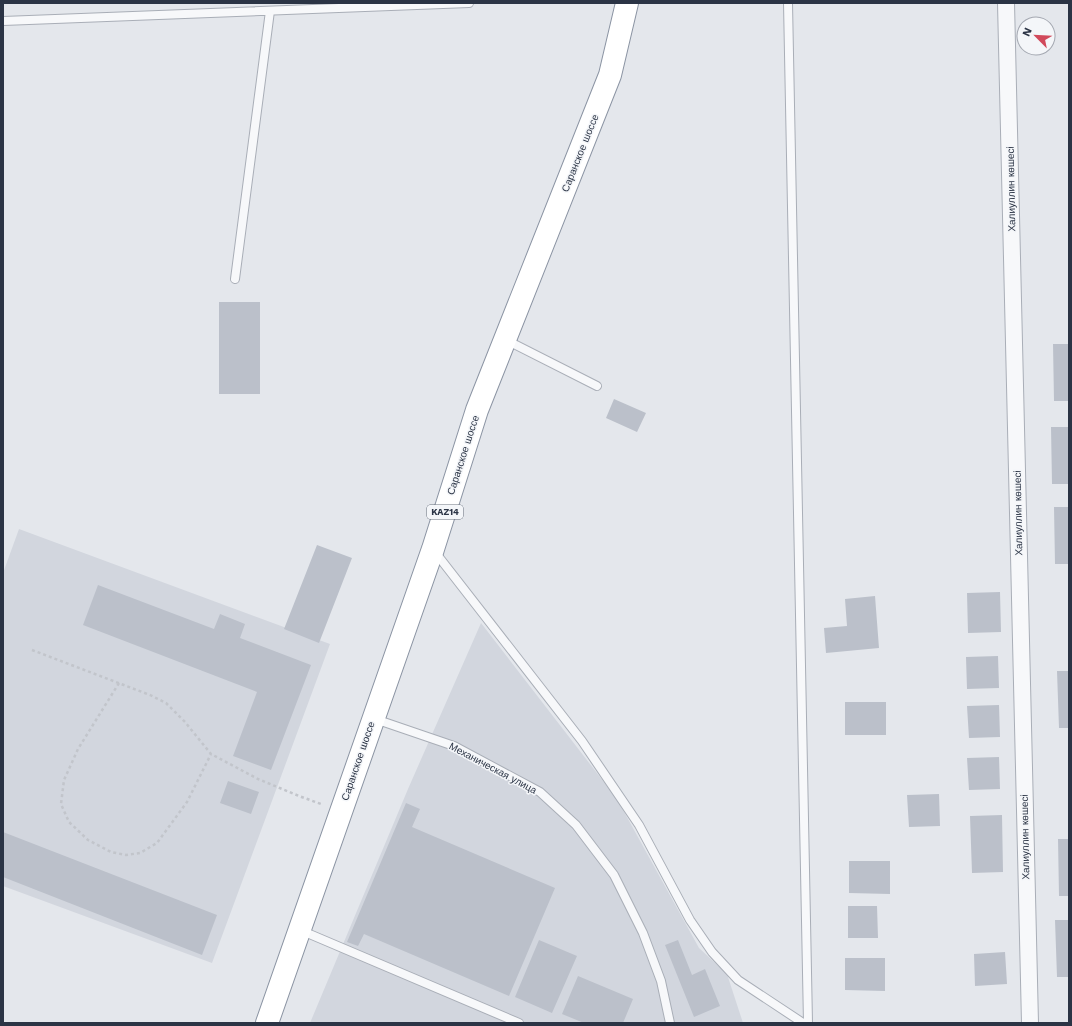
<svg xmlns="http://www.w3.org/2000/svg" width="1072" height="1026" font-family="'Work Sans',sans-serif">
<rect width="100%" height="100%" fill="#e4e7ec"/>
<path fill="#d2d6de" d="M19,529L330,644L212,963L3,886V573Z
M481,623L617,799L699,948L727,974L743,1023H310L408,789Z"/>
<path fill="#bbc0ca" d="M219,302H260V394H219Z
M1053,344H1069V401H1054Z
M614,399L646,413L637,432L606,418Z
M1051,427H1069V484H1052Z
M1054,507H1069V564H1055Z
M317,545L352,558L319,643L284,629Z
M98,585L214,629L220,614L245,624L240,638L311,665L271,770L233,756L257,692L83,625Z
M1000,592L1001,632L968,633L967,593Z
M875,596L879,648L826,653L824,628L847,626L845,599Z
M998,656L999,688L967,689L966,657Z
M1057,671H1069V728H1059Z
M845,702H886V735H845Z
M999,705L1000,737L969,738L967,706Z
M999,757L1000,789L969,790L967,758Z
M228,781L259,792L251,814L220,803Z
M939,794L940,826L909,827L907,795Z
M406,803L420,809L412,827L555,888L509,996L364,934L358,946L347,942Z
M1002,815L1003,872L972,873L970,816Z
M3,832L217,915L202,955L3,877Z
M1058,839H1069V896H1059Z
M849,861H890V894L849,893Z
M848,906H877L878,938H848Z
M1055,920H1069V977H1057Z
M539,940L577,956L552,1013L515,997Z
M678,940L692,975L705,969L720,1006L694,1017L665,945Z
M1005,952L1007,984L975,986L974,954Z
M845,958H885V991L845,990Z
M578,976L633,999L623,1023H584L562,1014Z"/>
<g fill="none" stroke-linecap="round" stroke-linejoin="round">
<defs>
<path id="service" d="M788,3L808,1023
M3,21L469,3
M235,279L270,11
M506,340L597,386
M435,552L582,741L639,825L690,920L712,952L738,980L803,1023
M375,719L454,746L540,792L576,825L614,875L643,933L661,981L670,1023
M300,930L519,1023"/>
<path id="minor" d="M1006,3L1030,1023"/>
<path id="trunk" d="M267,1023L433,549L477,410L610,75L627,3"/>
</defs>
<use href="#service" stroke="#a9aeb7" stroke-width="10"/>
<use href="#minor" stroke="#a9aeb7" stroke-width="18"/>
<use href="#trunk" stroke="#8b94a3" stroke-width="24"/>
<path stroke="#c2c5cb" stroke-width="2.5" stroke-dasharray="3 3" stroke-linecap="butt" d="M32,650L150,695L166,703L185,722L211,754L258,779L299,796L321,804
M119,683L78,749L64,780L61,804L69,822L88,840L111,852L126,855L140,853L157,843L187,802L211,754"/>
<use href="#service" stroke="#f7f8fa" stroke-width="8"/>
<use href="#minor" stroke="#f7f8fa" stroke-width="16"/>
<use href="#trunk" stroke="#fff" stroke-width="22"/>
</g>
<g text-anchor="middle" dominant-baseline="central" stroke-width="3" stroke-linejoin="round" paint-order="stroke">
<rect fill="#f4f6f9" stroke="#676e7b" stroke-width="1" x="427" y="505" width="36" height="14" rx="3"/>
<g font-size="9" font-weight="bold" fill="#2b3445">
<text x="445" y="512">KAZ14</text>
</g>
<g font-size="10" fill="#2b3445" stroke="#f4f6f9">
<text transform="translate(580 153) rotate(-68)">Саранское шоссе</text>
<text transform="translate(1011 189) rotate(-91)">Халиуллин көшесі</text>
<text transform="translate(463 455) rotate(-72)">Саранское шоссе</text>
<text transform="translate(1018 513) rotate(-91)">Халиуллин көшесі</text>
<text transform="translate(358 761) rotate(-71)">Саранское шоссе</text>
<text transform="translate(493 768) rotate(28)">Механическая улица</text>
<text transform="translate(1025 837) rotate(-91)">Халиуллин көшесі</text>
</g>
</g>
<rect width="1072" height="1026" fill="none" stroke="#2b3445" stroke-width="8"/>
<g transform="translate(1036 36) rotate(294)"><circle r="19" fill="#f4f6f9" stroke="#a4a8b1"/>
<path d="M0-3L7 15L0 10L-7 15Z" fill="#d1495b"/>
<text y="-6" font-size="11" font-weight="bold" text-anchor="middle" fill="#2b3445">N</text>
</g>
</svg>
